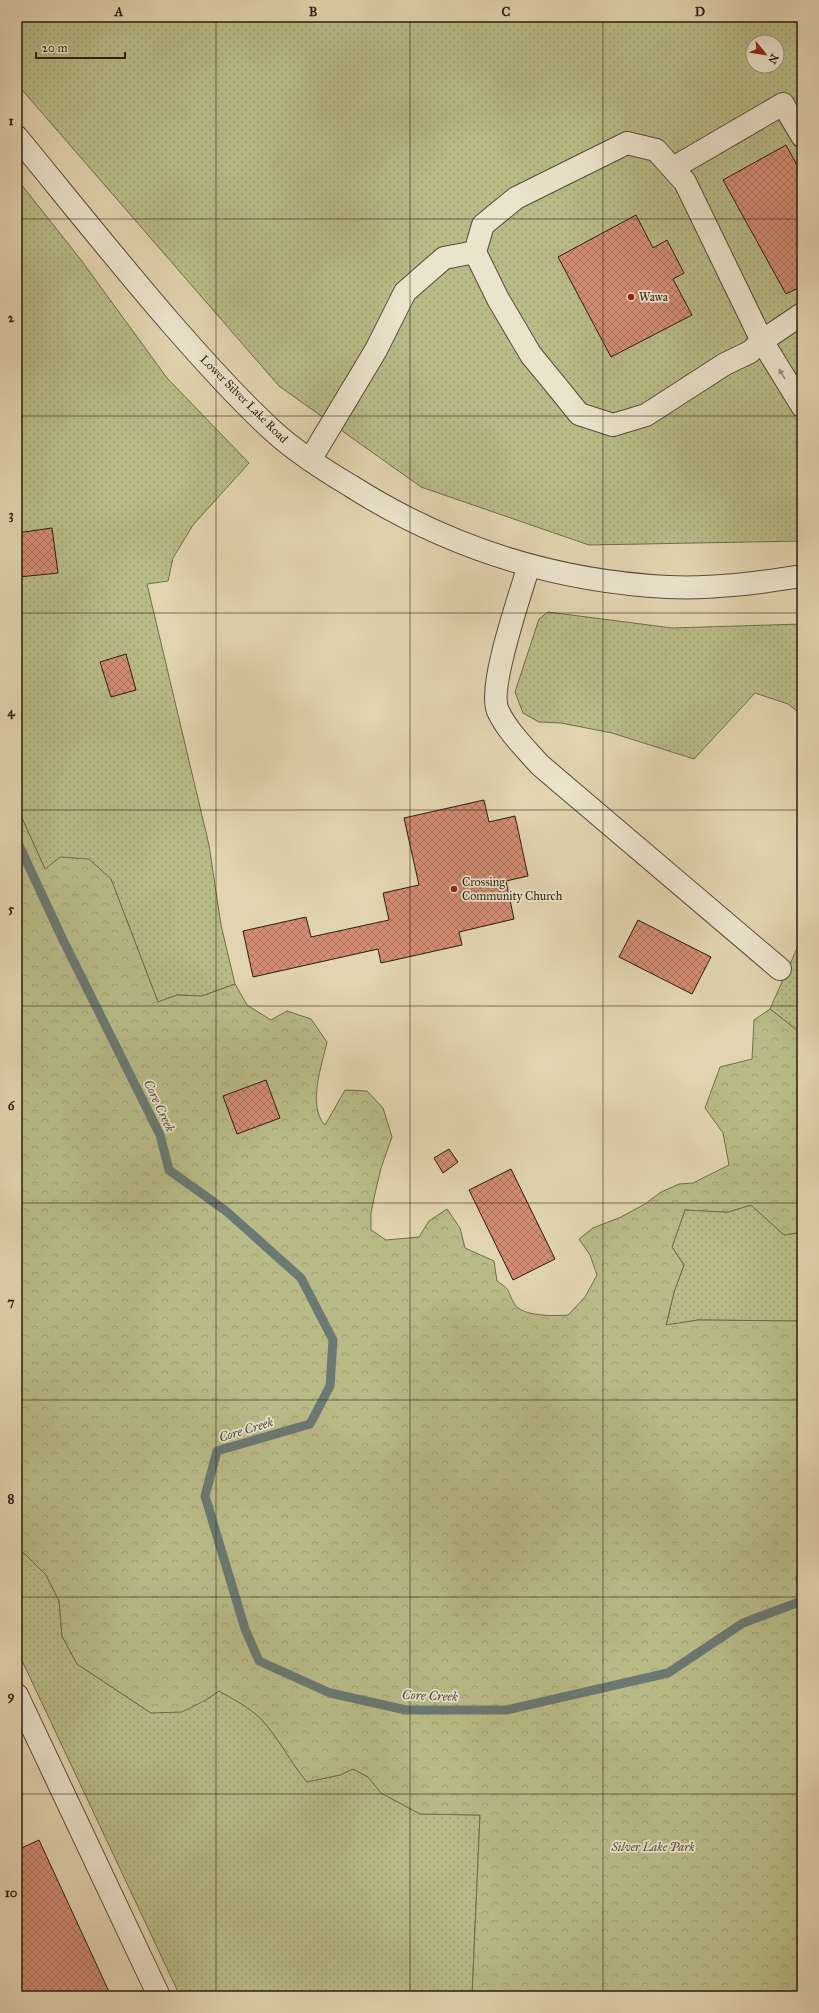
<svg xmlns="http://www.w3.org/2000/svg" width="819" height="2013" font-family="'IM FELL Great Primer',serif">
<defs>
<pattern id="grass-dots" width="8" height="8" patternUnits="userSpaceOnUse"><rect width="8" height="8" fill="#b9bb87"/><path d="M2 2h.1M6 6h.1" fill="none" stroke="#9fa074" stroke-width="1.8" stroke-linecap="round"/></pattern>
<pattern id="forest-crowns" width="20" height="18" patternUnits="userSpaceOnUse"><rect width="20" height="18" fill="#b9bb87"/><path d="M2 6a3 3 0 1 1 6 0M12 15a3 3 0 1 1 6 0" fill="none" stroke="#9fa074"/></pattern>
<pattern id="building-cross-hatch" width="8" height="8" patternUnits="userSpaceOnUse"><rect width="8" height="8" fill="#d38c73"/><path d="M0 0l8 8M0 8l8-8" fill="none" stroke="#ab725d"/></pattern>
</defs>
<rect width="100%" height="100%" fill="#e2d4b0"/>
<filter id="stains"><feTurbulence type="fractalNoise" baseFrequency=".005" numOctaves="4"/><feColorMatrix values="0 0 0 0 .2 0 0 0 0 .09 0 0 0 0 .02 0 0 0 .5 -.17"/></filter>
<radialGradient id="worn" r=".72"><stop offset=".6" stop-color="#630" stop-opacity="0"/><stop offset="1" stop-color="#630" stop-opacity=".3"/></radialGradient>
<path fill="url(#grass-dots)" stroke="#716c4c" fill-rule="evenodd" d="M17,17H802V541L589,545L421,487L279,386L17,84ZM753,42H777V66H753Z
M17,179L81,260L167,378L249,463L193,525L173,558L168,581L147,584L209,845L221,925L235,984L202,996L177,995L158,1002L111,879L45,869L17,807Z
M548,612L672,628L802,624V715L788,704L755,693L694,759L612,733L561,723L539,722L523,713L515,692L539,619Z
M802,937V1034L770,1009Z
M751,1205L784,1235L802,1232V1321L698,1320L666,1326L674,1292L684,1265L672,1247L685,1210L728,1212Z
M17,1549L26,1555L46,1575L59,1601L62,1636L77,1664L151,1713L206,1700L219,1691C233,1699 249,1707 261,1719C279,1738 290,1762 307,1782L340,1775L353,1769L368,1777L381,1793L420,1814L480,1815L472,1996H180L17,1650Z"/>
<path fill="url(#forest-crowns)" stroke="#716c4c" d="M17,807L45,869L60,857L89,859L111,879L158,1002L177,995L202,996L235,984L247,1005L271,1020L287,1011L311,1019L327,1042C322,1065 307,1106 325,1125L345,1090L367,1091L383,1108L392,1137L381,1168L374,1198L371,1213V1230L386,1240L419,1237L429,1221L447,1209L460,1228L465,1248L494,1261L497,1281C512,1291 506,1289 514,1303C521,1317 554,1316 568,1315L585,1297L597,1275L590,1255L579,1239L593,1228L621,1217L645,1204L661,1192L679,1184L693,1183L729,1165L723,1133L705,1108L720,1067L752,1059L754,1020L770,1009L802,1034V1232L784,1235L751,1205L728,1212L685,1210L672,1247L684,1265L674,1292L666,1325L698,1320L802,1321V1996H472L480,1815L420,1814L381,1793L368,1777L353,1769L340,1775L307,1782C290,1762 279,1738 261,1719C249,1707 233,1699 219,1691L206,1700L182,1712L151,1713L77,1664L62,1636L59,1601L46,1575L26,1555L17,1549Z"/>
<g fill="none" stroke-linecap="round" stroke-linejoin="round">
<path stroke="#6a7972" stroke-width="9" d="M17,841L63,940L160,1135L169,1170L226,1211L301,1278L333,1340L330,1386L310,1424L217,1451L205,1496L245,1629L259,1661L330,1693L406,1710H506L668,1673L743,1623L802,1601
M802,1577L800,1578L802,1592"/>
</g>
<path fill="url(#building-cross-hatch)" stroke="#291d10" d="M786,145L802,174V286L786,294L723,180Z
M636,215L653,248L667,240L684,273L673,279L692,315L611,357L558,257Z
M52,528L58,573L19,577L17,533Z
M126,654L136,690L111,697L100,662Z
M484,800L489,822L515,816L528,876L506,881L514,919L459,932L462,945L381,963L378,949L253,977L243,931L306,917L311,937L389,920L383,893L419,885L404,818Z
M638,920L711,957L692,994L619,957Z
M266,1080L280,1118L237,1134L223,1096Z
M449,1149L458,1162L443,1173L434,1158Z
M511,1169L555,1259L513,1280L469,1190Z
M39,1840L111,1996H17V1850Z"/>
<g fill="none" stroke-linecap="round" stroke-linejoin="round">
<defs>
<path id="minor" d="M17,137C68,199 118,262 170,322C203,360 236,397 273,431C296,452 324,470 351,486C447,547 554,581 668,587C713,589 758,583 802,576
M673,168L783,104L802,136
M802,314L762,341L750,352L725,364L646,415L613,425L579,414L559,389L531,355L498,299L475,252L483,225L516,198L627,143L656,150L685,182L762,341L802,406
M310,460L376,350L405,292L444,258L475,252
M529,565C521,593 487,688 498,711C508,732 525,748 540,765L780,969
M17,1695L159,1996"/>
</defs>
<use href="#minor" stroke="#574b38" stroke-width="24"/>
<use href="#minor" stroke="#ece3cc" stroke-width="22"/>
</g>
<defs><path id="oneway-solid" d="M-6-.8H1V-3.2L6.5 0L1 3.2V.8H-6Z"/></defs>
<use fill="#948a77" href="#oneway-solid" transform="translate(782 374) rotate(-121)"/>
<path fill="none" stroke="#291d10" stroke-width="1" stroke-opacity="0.55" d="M216,17V1996M410,17V1996M603,17V1996M17,219H802M17,416H802M17,613H802M17,810H802M17,1006H802M17,1203H802M17,1400H802M17,1597H802M17,1794H802"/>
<g fill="#8f2418" stroke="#ece3cc" stroke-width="1.5">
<circle cx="631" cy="297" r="4"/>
<circle cx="454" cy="889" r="4"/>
</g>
<g text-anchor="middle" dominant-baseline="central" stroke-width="3.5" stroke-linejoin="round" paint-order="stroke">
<g font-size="12" fill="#291d10" stroke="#ece3cc" text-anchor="start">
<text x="639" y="297">Wawa</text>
<text x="462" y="882">Crossing<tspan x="462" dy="14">Community Church</tspan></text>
</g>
<g font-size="12" fill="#291d10" stroke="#ece3cc">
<text transform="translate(244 399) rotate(45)">Lower Silver Lake Road</text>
</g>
<g font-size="12" font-style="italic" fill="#544c34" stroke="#ece3cc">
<text x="653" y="1847">Silver Lake Park</text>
</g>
<g font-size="13" font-style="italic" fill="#4a4b41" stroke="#ece3cc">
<text transform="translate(159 1106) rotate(65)">Core Creek</text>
<text transform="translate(246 1430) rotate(-17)">Core Creek</text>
<text transform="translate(430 1696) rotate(2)">Core Creek</text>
</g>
</g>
<rect width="819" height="2013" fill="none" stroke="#e2d4b0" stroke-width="44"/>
<g transform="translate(765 54) rotate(120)"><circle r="19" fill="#ece3cc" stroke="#9e9481"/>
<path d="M0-3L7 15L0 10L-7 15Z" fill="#8f2418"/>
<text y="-6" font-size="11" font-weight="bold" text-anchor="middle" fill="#291d10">N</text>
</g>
<path d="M36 52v6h89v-6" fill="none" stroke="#291d10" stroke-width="2"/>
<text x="42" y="52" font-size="12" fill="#291d10" stroke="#ece3cc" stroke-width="3" paint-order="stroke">20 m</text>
<rect x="22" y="22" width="775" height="1969" fill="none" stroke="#291d10" stroke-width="1.5"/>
<g font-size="13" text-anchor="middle" font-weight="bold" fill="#291d10">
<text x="119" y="16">A</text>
<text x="313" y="16">B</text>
<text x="506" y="16">C</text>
<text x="700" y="16">D</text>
<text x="11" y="125">1</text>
<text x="11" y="322">2</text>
<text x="11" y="519">3</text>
<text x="11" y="716">4</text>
<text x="11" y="913">5</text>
<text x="11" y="1110">6</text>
<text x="11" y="1306">7</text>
<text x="11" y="1503">8</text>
<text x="11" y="1700">9</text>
<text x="11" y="1897">10</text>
</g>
<rect width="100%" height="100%" filter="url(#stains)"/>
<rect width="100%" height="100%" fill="url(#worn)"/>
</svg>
